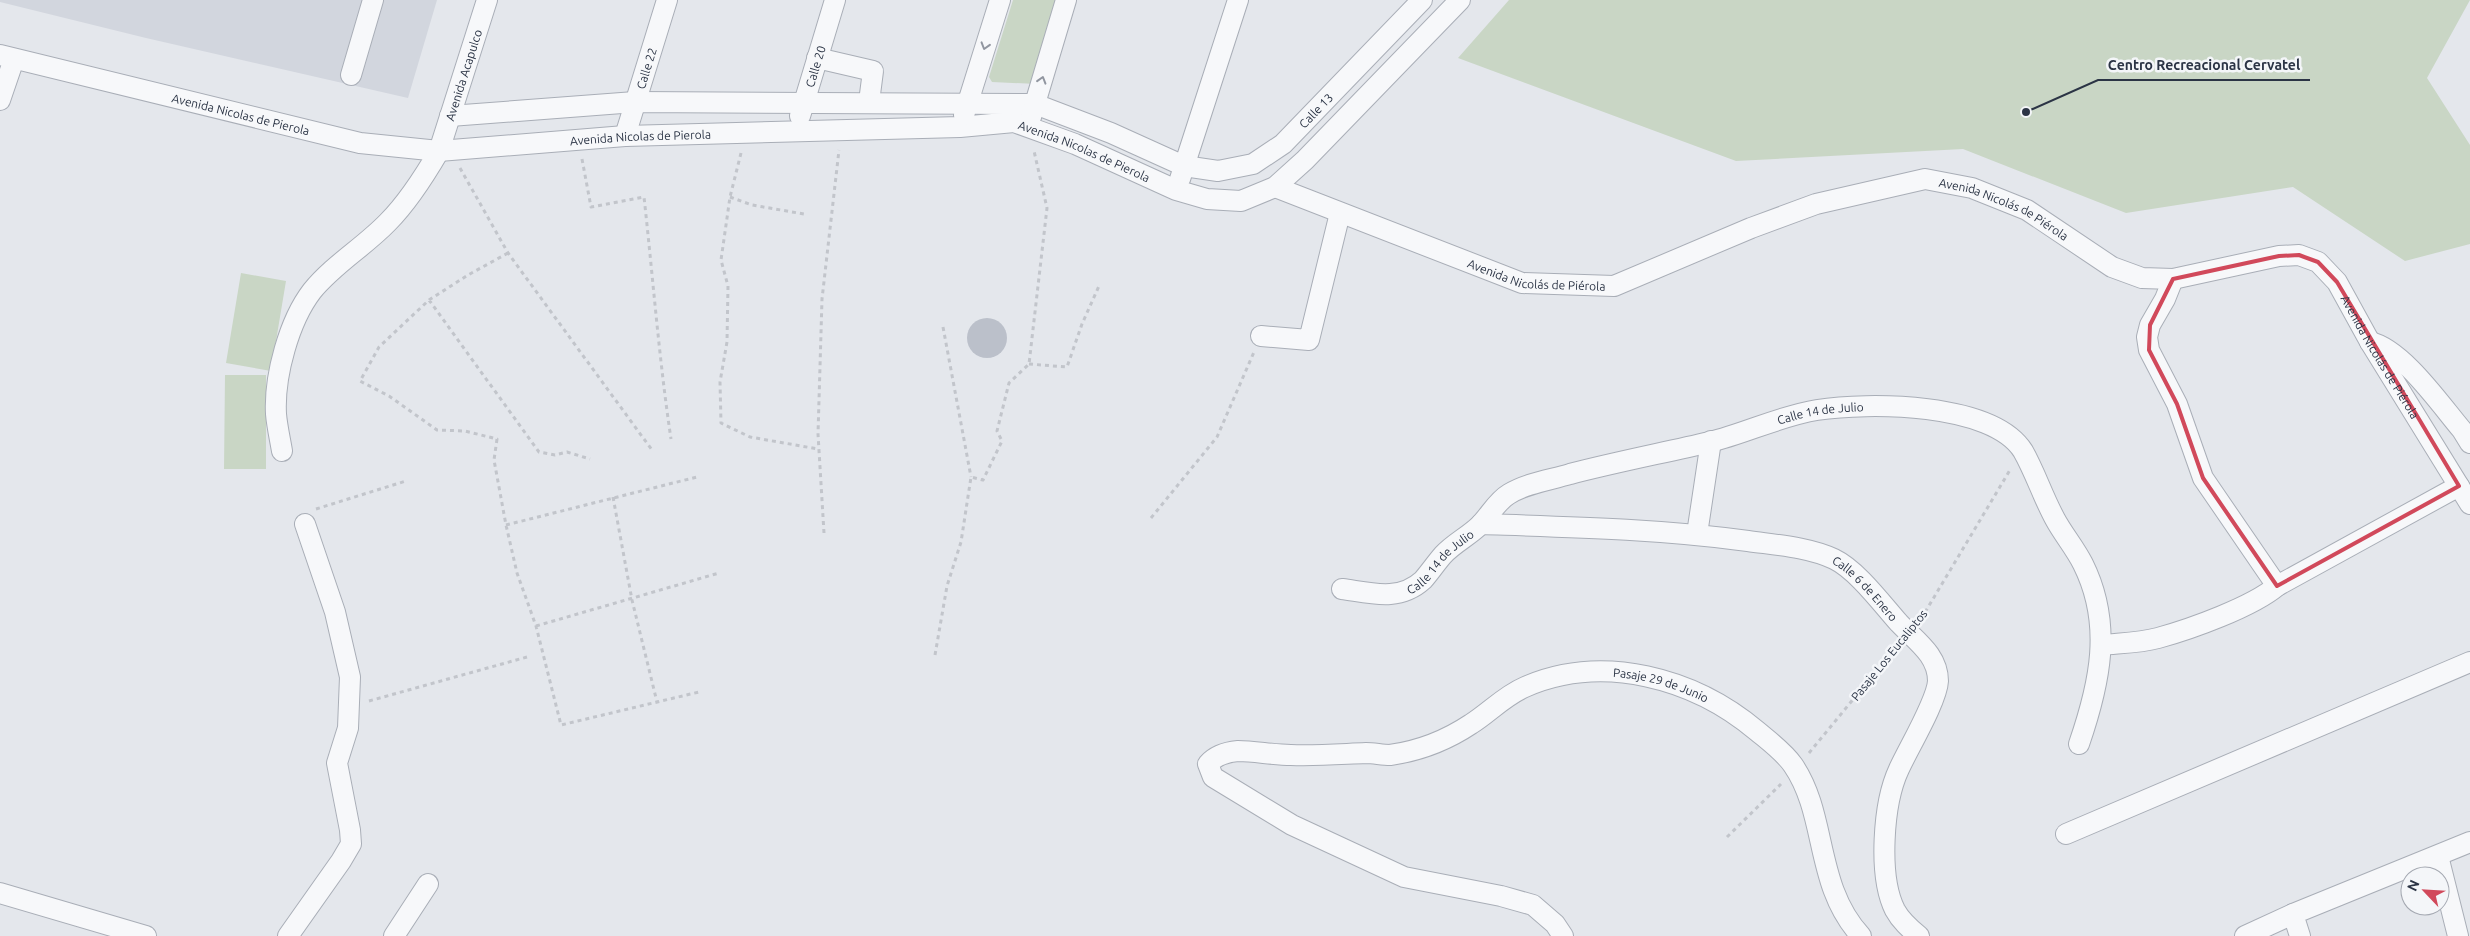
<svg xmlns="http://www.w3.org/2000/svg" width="2470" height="936" font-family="Ubuntu,sans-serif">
<rect width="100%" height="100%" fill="#e4e7ec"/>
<path fill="#d2d6de" d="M0,0H437L408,98L146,38L0,2Z"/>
<path fill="#c9d6c5" d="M1013,0H1065L1037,84L992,82L989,77Z
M1509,0H2470L2427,78L2470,145V244L2405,261L2293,187L2126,213L1963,149L1736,161L1458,58Z
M241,273L286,281L271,371L226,363Z
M225,375H266V469H224Z"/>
<path fill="#bbc0ca" d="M967 338a20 20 0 1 1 40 0a20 20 0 1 1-40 0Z"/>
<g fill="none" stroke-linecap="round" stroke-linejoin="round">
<defs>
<g id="minor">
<path id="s1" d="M0,55L360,143L439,151L625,136L960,127L1014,122L1075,144L1176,190L1207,199L1241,201L1275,187L1305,160L1460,0"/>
<path d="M817,58L873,71L869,102"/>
<path d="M351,75L373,0"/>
<path d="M0,100L14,59"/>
<path d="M964,115L1000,0"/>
<path id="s2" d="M450,116L635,102L1035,104L1111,133L1184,166L1218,171L1253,164L1283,144L1422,0"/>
<path id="s3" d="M800,116L835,0"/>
<path d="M1031,117L1066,0"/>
<path id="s4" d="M625,136L667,0"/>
<path d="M1180,179L1238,0"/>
<path id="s5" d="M1275,187L1522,283L1614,286L1751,228L1816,204L1925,179L1972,188L2027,210L2112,267L2142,278L2173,279L2279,256L2299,255L2318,262L2337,282L2370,342L2470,504"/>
<path d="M2173,279L2165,299L2150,325L2147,337L2149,350L2177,404L2203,478L2277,586"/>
<path d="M1261,336L1309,340L1340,213"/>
<path d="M2370,342C2402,349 2440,404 2462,430L2470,443"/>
<path id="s6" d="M282,451C280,439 277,426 276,414C274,376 289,321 312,291C334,264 364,247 388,222C408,202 425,175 439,151L487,0"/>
<path id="s7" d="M1481,524C1570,527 1659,529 1748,541C1776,545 1808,547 1834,559C1857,570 1882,604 1899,623C1916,641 1938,655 1938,681C1937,701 1908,749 1899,769C1883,803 1878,876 1895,910C1901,921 1909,928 1919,936"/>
<path d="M1697,534L1711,441"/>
<path id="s8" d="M1342,589C1371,593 1399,602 1423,580C1430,572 1436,563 1443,555C1454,543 1469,536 1480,525C1490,515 1497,501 1509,494C1527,483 1550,480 1570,474C1616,462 1663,453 1710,442C1746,433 1780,416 1817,410C1867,402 1992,402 2023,451C2035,472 2043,497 2055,519C2063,534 2075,548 2083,564C2113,624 2100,683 2079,744"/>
<path d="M2101,645C2120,643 2140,643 2158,638C2191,629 2252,607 2277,586L2459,486"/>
<path d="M2066,834L2470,662"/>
<path d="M2438,856L2458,936"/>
<path d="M0,893L146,936"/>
<path d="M288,936L341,861L351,844L350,830L337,763L348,728L350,677L335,612L305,524"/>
<path d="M394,936L428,884"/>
<path id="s9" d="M1563,936L1555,924L1533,905L1501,896L1404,877L1292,825L1213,777L1208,764C1215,756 1227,752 1238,751C1255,751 1273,755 1291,755C1316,756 1341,754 1366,753C1374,753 1382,755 1390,755C1419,751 1447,740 1471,724C1490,712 1504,696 1525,687C1603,653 1694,678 1757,731C1769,741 1784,752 1793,765C1828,816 1814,885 1861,936"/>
<path d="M2245,936L2293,914"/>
<path d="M2300,936L2293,914L2470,842"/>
</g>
</defs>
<use href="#minor" stroke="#a9aeb7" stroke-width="22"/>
<path stroke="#c2c5cb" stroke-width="3" stroke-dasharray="4 4" stroke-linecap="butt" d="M741,153L730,197L721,260L728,286L727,342L720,382L721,423L750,437L818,449
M582,159L591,207L644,197C653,278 659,359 671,439
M460,168L508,253L652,450
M730,197L752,205L804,214
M508,253L468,275L429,300L379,347L360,381L389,396L437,430L465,431L497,439L494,460L506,525L517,573L536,626L561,725L699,692
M429,300L539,452L555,455L567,452L590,459
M943,327L971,477
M1029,364L1067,367L1082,324L1099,286
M613,497L632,600L657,702
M316,509L406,481
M1151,518L1217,437L1254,352
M506,525L697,477
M824,533L818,434L822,299L839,150
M1921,619L2010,470
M536,626L719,573
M935,655L947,586L961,542L971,477L983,480L1002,441L997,431L1009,383L1029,364L1047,208L1034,151
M369,701L527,657
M1809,753L1897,646
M1727,837L1781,784"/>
<use href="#minor" stroke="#f7f8fa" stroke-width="20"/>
</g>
<defs><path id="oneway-chevron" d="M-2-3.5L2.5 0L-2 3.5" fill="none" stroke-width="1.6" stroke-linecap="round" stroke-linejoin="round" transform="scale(1.25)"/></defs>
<g stroke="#9196a0">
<use href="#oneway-chevron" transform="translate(985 46) rotate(107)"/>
<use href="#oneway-chevron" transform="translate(1042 80) rotate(-73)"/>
</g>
<path fill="none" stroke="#d1495b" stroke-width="4" stroke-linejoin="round" d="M2299,255L2318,262L2337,282L2459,486L2277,586L2203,478L2177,404L2149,350L2150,325L2173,279L2279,256Z"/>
<g text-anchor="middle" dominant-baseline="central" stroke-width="5" stroke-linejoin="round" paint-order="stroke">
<g font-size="12" fill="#2b3445" stroke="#f4f6f9">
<text stroke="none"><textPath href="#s3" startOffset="52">Calle 20</textPath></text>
<text stroke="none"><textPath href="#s4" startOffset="71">Calle 22</textPath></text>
<text stroke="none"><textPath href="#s6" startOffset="438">Avenida Acapulco</textPath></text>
<text stroke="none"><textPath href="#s2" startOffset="900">Calle 13</textPath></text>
<text stroke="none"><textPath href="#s1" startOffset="248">Avenida Nicolas de Pierola</textPath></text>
<text stroke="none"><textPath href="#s1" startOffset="652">Avenida Nicolas de Pierola</textPath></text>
<text stroke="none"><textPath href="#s1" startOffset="1102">Avenida Nicolas de Pierola</textPath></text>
<text stroke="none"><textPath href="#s5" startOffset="772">Avenida Nicolás de Piérola</textPath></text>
<text stroke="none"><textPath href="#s5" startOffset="278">Avenida Nicolás de Piérola</textPath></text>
<text stroke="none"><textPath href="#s5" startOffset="1222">Avenida Nicolás de Piérola</textPath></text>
<text stroke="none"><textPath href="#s8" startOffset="530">Calle 14 de Julio</textPath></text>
<text stroke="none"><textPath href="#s8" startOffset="110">Calle 14 de Julio</textPath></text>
<text stroke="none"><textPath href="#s7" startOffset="399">Calle 6 de Enero</textPath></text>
<text transform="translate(1889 655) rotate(-51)">Pasaje Los Eucaliptos</text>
<text stroke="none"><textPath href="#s9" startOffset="884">Pasaje 29 de Junio</textPath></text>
</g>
</g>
<path fill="none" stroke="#2b3445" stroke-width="2" d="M2026 112L2098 80H2310"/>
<circle fill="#2b3445" stroke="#f4f6f9" stroke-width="2" cx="2026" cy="112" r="5"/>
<g font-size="14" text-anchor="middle" font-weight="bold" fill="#2b3445" stroke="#f4f6f9" stroke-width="5" stroke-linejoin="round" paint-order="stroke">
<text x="2204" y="70">Centro Recreacional Cervatel</text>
</g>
<g transform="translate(2425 891) rotate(295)"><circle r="24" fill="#f4f6f9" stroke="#a4a8b1"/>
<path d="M0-4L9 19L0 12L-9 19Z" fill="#d1495b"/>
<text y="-8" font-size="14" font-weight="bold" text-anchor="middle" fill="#2b3445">N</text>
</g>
</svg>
